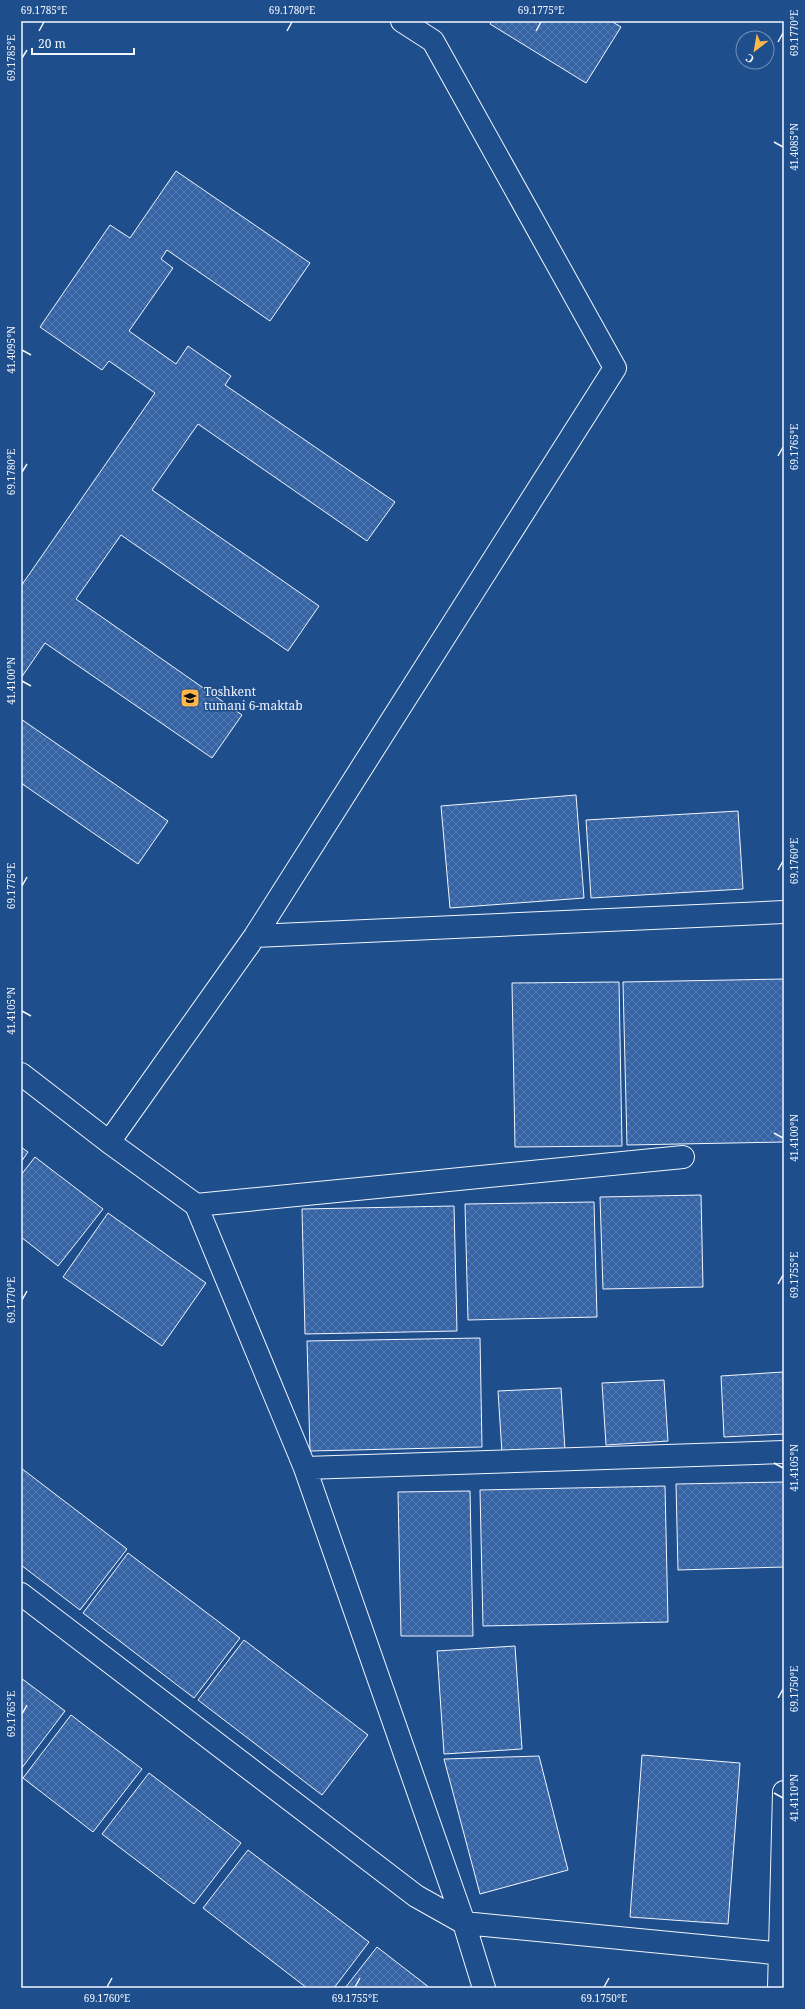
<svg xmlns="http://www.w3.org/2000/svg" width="805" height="2009" font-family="'Noto Serif',serif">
<defs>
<pattern id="building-cross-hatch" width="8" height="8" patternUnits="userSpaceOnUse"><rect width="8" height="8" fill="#3563a3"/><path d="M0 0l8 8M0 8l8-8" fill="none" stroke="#537ab1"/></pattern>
</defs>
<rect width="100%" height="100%" fill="#1f4e8c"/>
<path fill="url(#building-cross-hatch)" stroke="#f2f6ff" d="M492,21H611L621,27L586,83L490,24Z
M176,171L310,263L270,321L167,250L161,259L173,268L129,331L176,364L188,346L231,376L225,385L395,502L367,541L198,424L152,490L319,606L288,651L121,535L76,599L242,715L212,758L45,643L21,678V586L155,393L109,361L102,370L40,327L110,225L130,238Z
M21,719L168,821L138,864L21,783Z
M576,795L584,898L450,908L441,806Z
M738,811L743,889L591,898L586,820Z
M784,979V1142L627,1145L623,982Z
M619,982L622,1146L515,1147L512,983Z
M21,1147L28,1152L21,1162Z
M35,1157L103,1209L58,1266L21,1237V1175Z
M701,1195L703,1287L603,1289L600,1197Z
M594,1202L597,1317L468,1320L465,1204Z
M454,1206L457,1331L305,1334L302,1209Z
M108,1213L206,1283L162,1346L63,1277Z
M480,1338L482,1447L310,1451L307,1341Z
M783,1372L784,1434L724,1437L721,1376Z
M664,1380L668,1441L606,1445L602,1383Z
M561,1388L565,1450L502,1453L498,1391Z
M21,1468L127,1549L80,1610L21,1565Z
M784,1482V1567L678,1570L676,1484Z
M665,1486L668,1622L483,1626L480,1490Z
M470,1491L473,1636H401L398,1492Z
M128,1553L240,1638L194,1698L83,1613Z
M244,1640L368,1735L322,1795L198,1700Z
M515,1646L522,1749L444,1754L437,1651Z
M21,1678L65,1711L21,1769Z
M71,1715L142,1769L93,1832L23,1778Z
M642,1755L740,1763L728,1924L630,1917Z
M539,1756L568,1870L480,1894L444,1759Z
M149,1773L241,1843L194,1904L102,1834Z
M248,1850L369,1942L334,1988H307L203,1908Z
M377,1947L430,1988H345Z"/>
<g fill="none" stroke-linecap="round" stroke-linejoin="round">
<defs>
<path id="street" d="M255,936L784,912
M21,1074L109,1142L196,1205L305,1468L464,1923L484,1988
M109,1142L255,936L615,368L433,41L402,21
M196,1205L683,1157
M305,1468L784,1452
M21,1594L416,1896L464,1923L784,1954
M779,1988L784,1792"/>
</defs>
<use href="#street" stroke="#f2f6ff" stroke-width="24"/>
<use href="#street" stroke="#1f4e8c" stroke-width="22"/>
</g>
<path fill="none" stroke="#f2f6ff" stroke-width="1.5" d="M39,31L44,22M287,31L292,22M536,31L541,22M778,42L783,33M22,58L27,50M774,142L783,147M22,350L31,355M778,456L783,447M22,472L27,464M22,681L31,686M778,870L783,861M22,886L27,877M22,1011L31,1016M774,1133L783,1138M778,1284L783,1275M22,1300L27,1291M774,1463L783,1468M778,1698L783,1689M22,1714L27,1705M774,1793L783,1798M107,1987L112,1978M355,1987L360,1978M604,1987L609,1978"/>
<defs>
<symbol id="school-square" viewBox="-11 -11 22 22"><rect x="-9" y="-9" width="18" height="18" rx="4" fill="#ffb74d" stroke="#1f4e8c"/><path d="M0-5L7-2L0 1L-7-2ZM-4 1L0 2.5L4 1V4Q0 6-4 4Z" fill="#111"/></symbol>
</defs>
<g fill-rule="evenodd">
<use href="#school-square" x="179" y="687" width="22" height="22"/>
</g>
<g text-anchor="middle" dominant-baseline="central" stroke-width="3" stroke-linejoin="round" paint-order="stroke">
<g font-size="12" fill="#f2f6ff" stroke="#1f4e8c" text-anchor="start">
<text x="204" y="691">Toshkent<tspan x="204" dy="14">tumani 6-maktab</tspan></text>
</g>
</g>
<rect width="805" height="2009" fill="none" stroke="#1f4e8c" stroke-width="44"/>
<g transform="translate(755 50) rotate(211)"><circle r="19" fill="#1f4e8c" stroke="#7391ba"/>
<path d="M0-3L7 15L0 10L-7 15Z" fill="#ffb74d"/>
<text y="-6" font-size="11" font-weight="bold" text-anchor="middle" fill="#f2f6ff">С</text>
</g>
<path d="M32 48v6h102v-6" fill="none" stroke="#f2f6ff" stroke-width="2"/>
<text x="38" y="48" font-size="12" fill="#f2f6ff" stroke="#1f4e8c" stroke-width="3" paint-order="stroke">20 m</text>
<rect x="22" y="22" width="761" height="1965" fill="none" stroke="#f2f6ff" stroke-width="1.5"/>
<g font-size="10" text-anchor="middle" fill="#f2f6ff">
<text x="44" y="14">69.1785°E</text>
<text x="292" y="14">69.1780°E</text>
<text x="541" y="14">69.1775°E</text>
<text transform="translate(794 33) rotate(-90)" y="4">69.1770°E</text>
<text transform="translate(11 58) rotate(-90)" y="4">69.1785°E</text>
<text transform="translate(794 147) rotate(-90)" y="4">41.4085°N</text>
<text transform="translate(11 350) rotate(-90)" y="4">41.4095°N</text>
<text transform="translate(794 447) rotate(-90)" y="4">69.1765°E</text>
<text transform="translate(11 472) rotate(-90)" y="4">69.1780°E</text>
<text transform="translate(11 681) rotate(-90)" y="4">41.4100°N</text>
<text transform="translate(794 861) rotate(-90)" y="4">69.1760°E</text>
<text transform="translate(11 886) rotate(-90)" y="4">69.1775°E</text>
<text transform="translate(11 1011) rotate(-90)" y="4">41.4105°N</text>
<text transform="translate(794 1138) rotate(-90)" y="4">41.4100°N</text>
<text transform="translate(794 1275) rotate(-90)" y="4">69.1755°E</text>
<text transform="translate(11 1300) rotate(-90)" y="4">69.1770°E</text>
<text transform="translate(794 1468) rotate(-90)" y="4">41.4105°N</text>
<text transform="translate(794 1689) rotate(-90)" y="4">69.1750°E</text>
<text transform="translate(11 1714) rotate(-90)" y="4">69.1765°E</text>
<text transform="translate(794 1798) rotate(-90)" y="4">41.4110°N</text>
<text x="107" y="2002">69.1760°E</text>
<text x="355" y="2002">69.1755°E</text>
<text x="604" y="2002">69.1750°E</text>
</g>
</svg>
